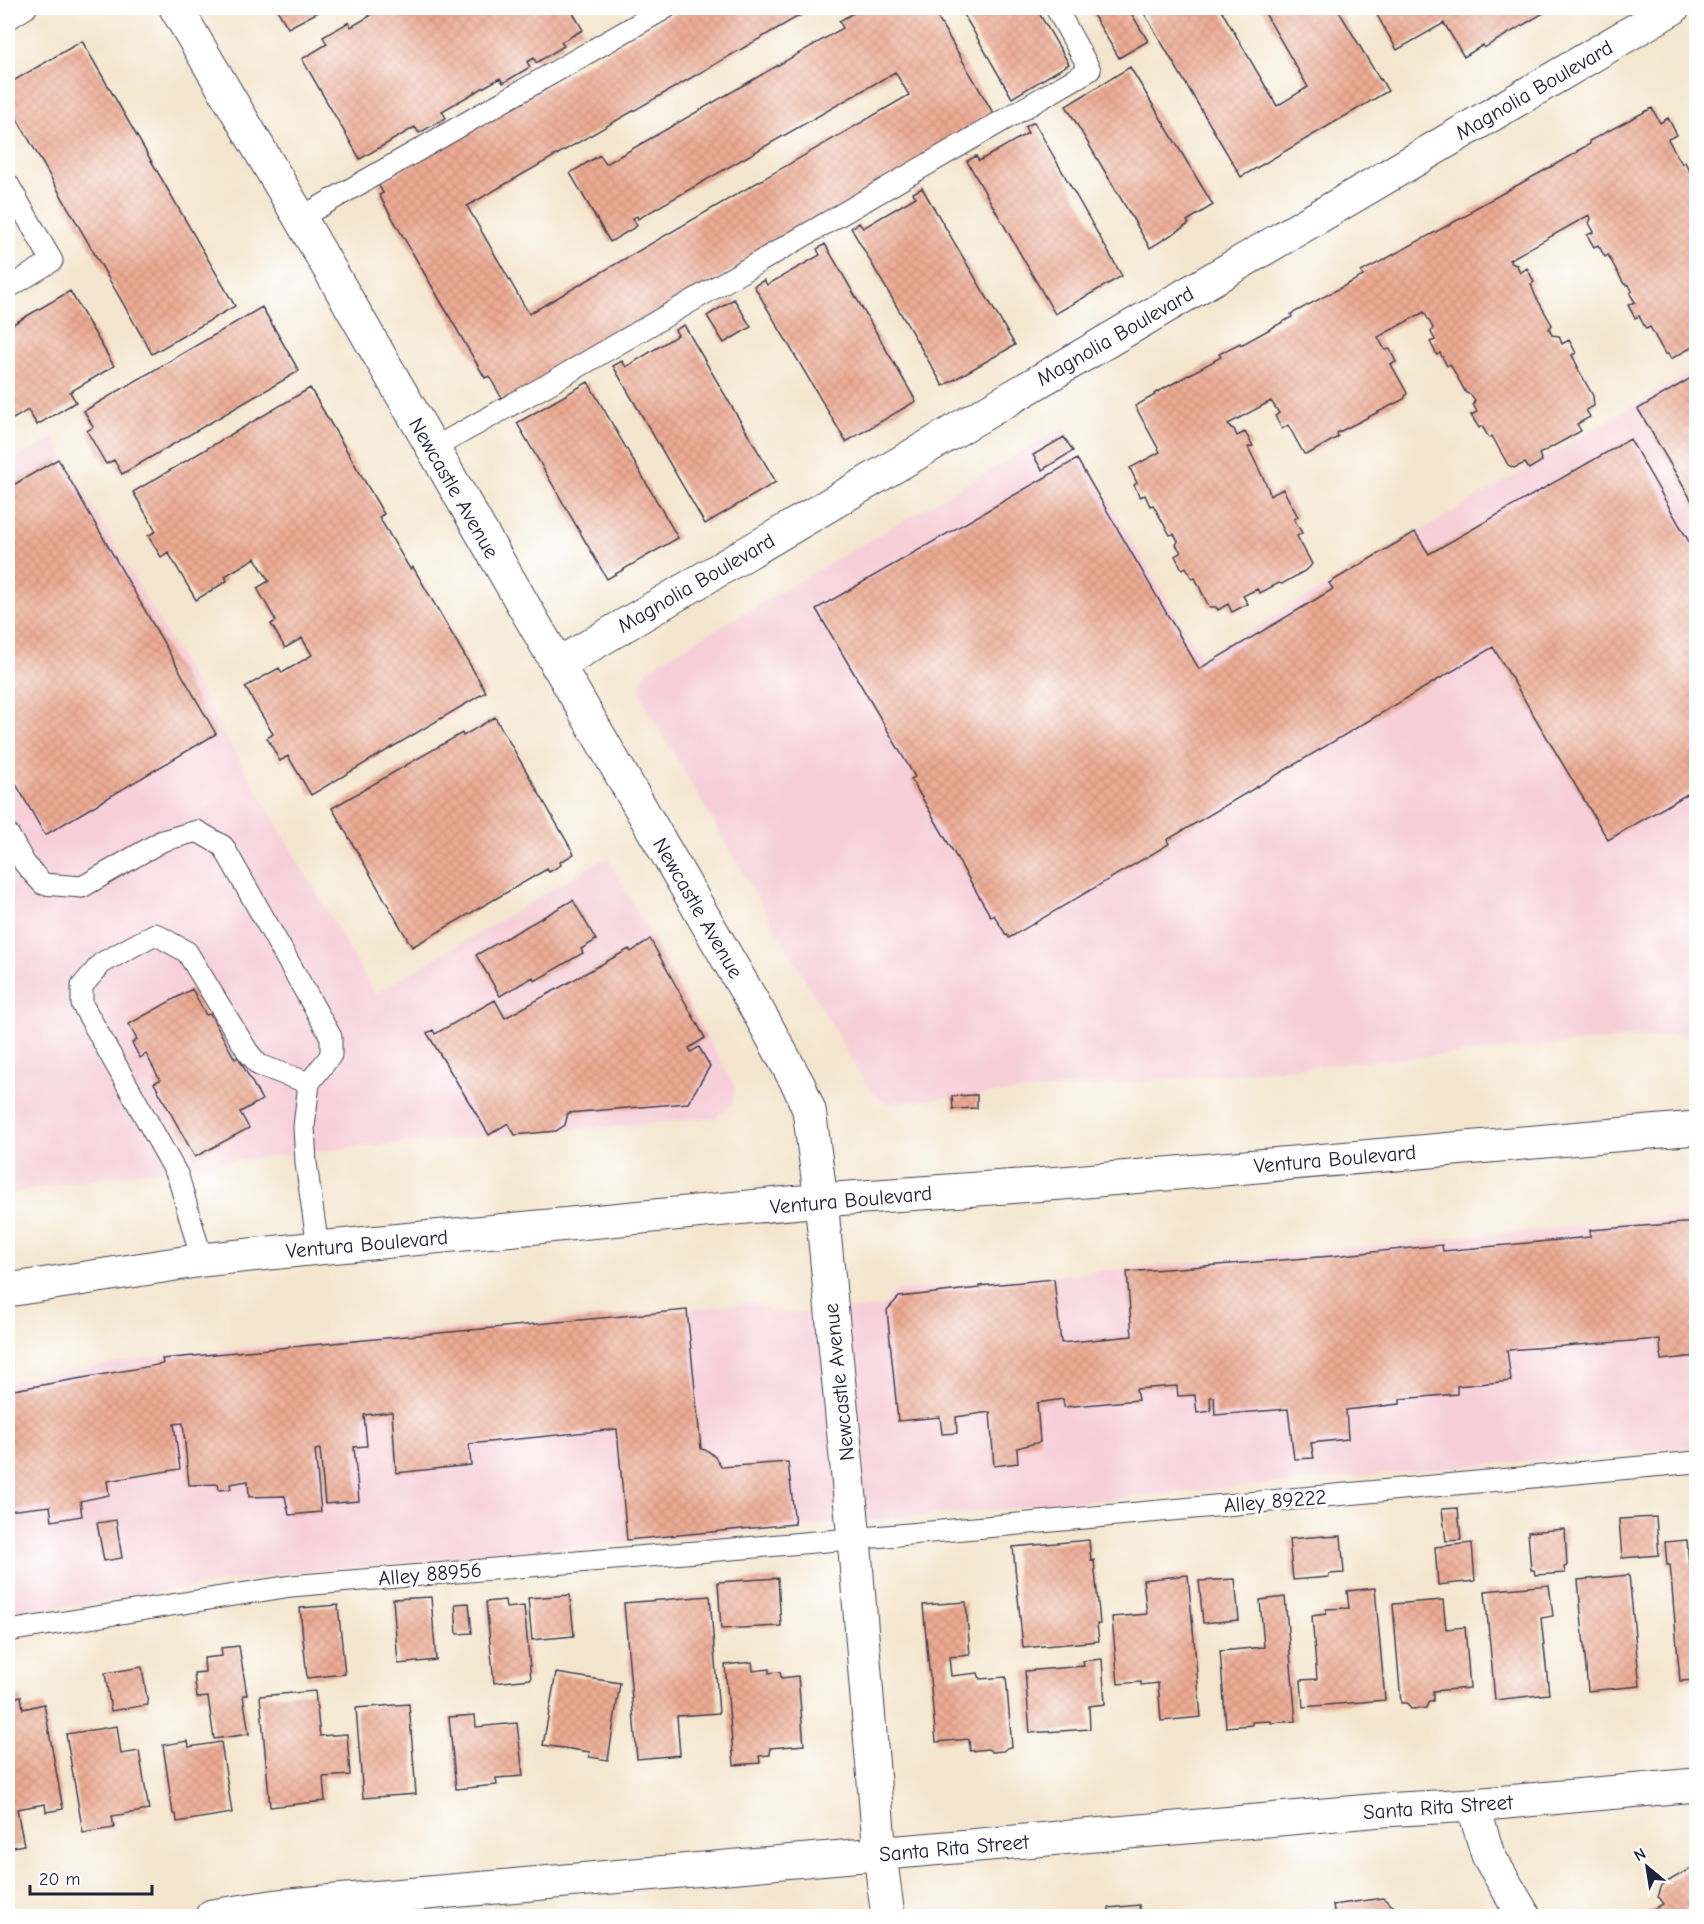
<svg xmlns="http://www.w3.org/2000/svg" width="1704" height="1924" font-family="'Comic Neue',sans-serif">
<defs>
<pattern id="building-cross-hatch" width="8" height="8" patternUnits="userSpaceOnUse" patternTransform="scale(1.5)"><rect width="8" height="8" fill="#edab93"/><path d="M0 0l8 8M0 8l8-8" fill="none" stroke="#cb9380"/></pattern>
</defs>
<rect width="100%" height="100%" fill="#fff"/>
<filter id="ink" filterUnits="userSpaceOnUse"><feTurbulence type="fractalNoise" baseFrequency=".0167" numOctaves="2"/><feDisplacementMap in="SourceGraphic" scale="12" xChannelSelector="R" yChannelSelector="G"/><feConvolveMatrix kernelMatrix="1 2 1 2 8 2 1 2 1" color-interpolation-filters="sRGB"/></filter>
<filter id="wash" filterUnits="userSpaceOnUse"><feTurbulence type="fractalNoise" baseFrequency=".008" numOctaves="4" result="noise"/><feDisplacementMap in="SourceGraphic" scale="24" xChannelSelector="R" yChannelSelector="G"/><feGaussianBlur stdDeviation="1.35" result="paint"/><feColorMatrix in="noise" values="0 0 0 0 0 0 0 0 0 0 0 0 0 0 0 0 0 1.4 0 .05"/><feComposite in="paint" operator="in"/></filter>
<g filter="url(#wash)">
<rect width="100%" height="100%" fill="#f4e6ce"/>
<path fill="#f6cfd9" d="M1696,369V1033L888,1103L879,1099L866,1084L644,703L639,684L649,668L1065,427L1202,659Z
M53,438L375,994L607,857L735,1087L732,1104L715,1118L356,1147L157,1169L8,1193V463Z
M1696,1215V1446L278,1574L8,1615V1382L162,1355L754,1303L776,1314L882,1307L897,1290Z"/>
<g id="blocks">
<path fill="url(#building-cross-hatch)" d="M276,8H326L288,28Z
M373,8H570L583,30L561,42L564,46L536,63L534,58L527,62L530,67L503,83L500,78L442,111L446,118L419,133L415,127L360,159L302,59L327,44L323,37L349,22L351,27L370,16L367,12Z
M684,8H813L467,206L529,314L909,95L895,72L638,219L637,216L633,218L637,226L610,242L570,173L600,155L606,164L843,28L839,21L859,10L857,8H932L996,118L504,402L489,376L485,378L379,195L383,193L378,184Z
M960,8H1036L1069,64L1012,98Z
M1089,8H1128L1148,41L1119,58Z
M1141,8H1220L1277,106L1308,87L1262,8H1337L1380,80L1381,79L1388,91L1241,177Z
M1373,8H1550L1546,9L1547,11L1484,48L1483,45L1464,57L1444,23L1397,50Z
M82,41L235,306L152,354L8,103V84Z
M1130,67L1213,205L1187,221L1189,224L1150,248L1066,106Z
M1652,108L1660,123L1668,118L1677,135L1668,139L1682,164L1685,162L1696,183V345L1671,359L1668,354H1665L1650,327L1646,329L1639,316L1635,318L1628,305L1635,302L1630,294L1632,291L1629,285L1624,284L1608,255L1605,257L1598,245L1594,247L1587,235L1594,232L1589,223L1591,219L1589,215L1509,260L1513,264L1517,265L1520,273L1527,268L1534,282L1531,284L1535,295L1552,325L1549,329L1552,335L1559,336L1562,344L1569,340L1576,353L1572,355L1578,367H1577L1593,396L1594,406L1586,410L1590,417L1577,424L1581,431L1539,454L1542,461L1529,469L1525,463L1514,468L1508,465L1492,436L1489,438L1482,426L1479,428L1471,415L1477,412L1473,404L1475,400L1470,394L1466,393L1450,364L1447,366L1440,353L1437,355L1430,342L1435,340L1431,332L1433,328L1424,312L1378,337L1385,350L1390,349L1396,362L1391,364L1407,393L1404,399L1337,433L1338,437L1310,453L1304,454L1288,425L1282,429L1275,416L1279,413L1271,401L1228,424L1231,428L1234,429L1237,436L1245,432L1253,446L1248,447L1268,488L1270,496L1283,489L1298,517L1294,519L1302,533L1297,536L1312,564L1308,569L1282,584L1279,583L1260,593L1257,589L1243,596L1248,604L1232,612L1228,604L1218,610L1216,607H1209L1195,578L1192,579L1186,567L1182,569L1175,556L1181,552L1176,545L1178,541L1174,534L1170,535L1153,505L1150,506L1145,495L1140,497L1134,485L1137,483L1130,468L1160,452L1135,406L1155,395L1154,394L1221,357L1219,354L1240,343L1241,345L1292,317L1291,314L1363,276L1361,272L1471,213L1470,211L1578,152L1577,151L1590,144L1589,141Z
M1034,122L1122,276L1055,314L967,161L976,156L979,161L1028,133L1025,127Z
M922,188L1015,345L943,386L851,228L859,223L863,228L916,197L913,193Z
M825,244L916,401L846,442L754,286L764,280L767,285L820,255L817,249Z
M70,291L114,366L70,392L76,402L37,425L28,410L8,422V327Z
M734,299L751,327L724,343L707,316Z
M262,307L299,371L122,474L114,460L106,464L87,431L93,427L84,411Z
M684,325L776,482L705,524L613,366L622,361L626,367L678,335L675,330Z
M1696,375V508L1638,409Z
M588,382L678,538L607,579L517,423Z
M310,388L384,514L379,517L410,569L413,567L486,692L311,795L288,756L280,761L267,738L273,734L245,687L279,668L282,673L312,655L302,638L285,648L271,624L276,621L257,588L269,581L255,558L225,576L227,581L196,600L168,552L161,557L148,536L156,531L133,492Z
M1064,437L1073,451L1042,470L1033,455Z
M1630,439L1696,554V789L1608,840L1493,647L1167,840L1169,844L1009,938L1007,934L1006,935L994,915L991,917L911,779L915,777L816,609L1077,459L1199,669L1333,589L1329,583L1415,532L1429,554Z
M58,459L216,734L45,835L8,770V488Z
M495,717L574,854L560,862L561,865L549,872L547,869L412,947L332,808L462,733L463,736Z
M573,900L596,940L581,949L583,953L535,981L533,977L500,996L476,955Z
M650,939L705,1038L689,1048L691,1052L699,1047L710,1066L688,1103L568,1113L565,1125L556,1131L515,1135L508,1123L489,1135L427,1033L433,1030L435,1034L495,1000L505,1018L629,949L631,952Z
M192,989L206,1015L210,1014L235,1059L238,1057L262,1100L240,1112L249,1128L195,1157L154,1083L160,1080L146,1054L140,1058L132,1043L137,1040L129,1024Z
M977,1095V1108L953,1109L952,1096Z
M1696,1222V1356L1661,1360L1660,1339L1507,1350L1511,1381L1457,1386V1394L1400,1399V1404L1346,1410L1348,1439L1311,1443L1314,1458L1294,1459L1288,1409L1215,1415L1214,1397H1210L1211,1411L1197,1413L1195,1395L1178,1396L1177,1386L1136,1389L1138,1400L1064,1407L1063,1399L1037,1403L1040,1442L1017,1448L1018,1463L994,1466L990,1412L956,1417L957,1433L942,1434L940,1417L898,1421L887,1310L899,1297L979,1288V1286L1054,1279L1061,1343L1132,1336L1127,1272L1332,1256L1442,1245L1443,1251L1590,1237V1230Z
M687,1310L701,1449L708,1451L715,1457L722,1467L788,1462L795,1524L627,1540L617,1429L469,1444L471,1465L396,1473L392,1412L364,1415L367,1446L354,1447L359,1501L325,1504L320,1449L315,1450L321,1512L289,1515L285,1496L249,1497L248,1481L230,1484L231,1489L219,1490L218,1484L189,1485L183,1423L174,1424L180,1469L107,1481L109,1495L80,1501L82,1516L52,1521L50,1506L8,1511V1391L163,1364L162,1359Z
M1458,1508L1461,1540L1446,1541L1442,1509Z
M1656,1517L1659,1555L1622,1558L1619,1519Z
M116,1520L122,1558L104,1561L97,1523Z
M1565,1529L1567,1566L1564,1567L1565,1573L1535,1575L1534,1570H1531L1528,1532Z
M1324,1536V1537L1341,1536L1344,1573L1329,1574V1577L1293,1580L1289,1539Z
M1089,1540L1091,1561L1094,1560L1100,1624H1097L1099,1641L1023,1648L1013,1547Z
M1687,1540L1689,1563H1695L1696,1580V1680L1680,1681L1670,1565H1667L1665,1542Z
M1472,1543L1475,1581L1438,1585L1435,1547Z
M1188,1575L1201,1717L1161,1721L1158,1683L1141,1685V1682L1118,1684L1112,1617L1147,1614L1143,1580Z
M1629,1575L1640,1686L1588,1691L1578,1580Z
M778,1578L781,1626L721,1629L718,1582Z
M1235,1579L1239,1620L1203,1623L1199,1581Z
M1549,1585L1553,1616L1541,1618L1549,1694L1495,1700L1485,1591Z
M1375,1588L1385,1700L1303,1707L1301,1680L1317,1679L1312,1616L1326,1614V1609L1349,1608L1347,1591Z
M570,1595L574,1636L532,1640L528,1598Z
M710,1596L719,1713L677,1716L680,1755L637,1759L624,1603Z
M431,1597L436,1660L398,1664L393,1599Z
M1285,1597L1296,1721L1271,1723V1721L1252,1722V1725L1226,1727L1220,1651L1264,1647L1260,1600Z
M505,1600L506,1608L524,1606L531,1679L494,1683L486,1602Z
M1443,1600L1446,1629L1465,1627L1470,1688L1433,1691V1701H1429L1426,1708L1411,1709L1407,1703H1401L1393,1604Z
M966,1602L970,1655L949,1657L951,1676L978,1673L980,1679L1006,1677L1012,1747L1007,1748L1003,1751L992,1752L988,1749L970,1751L969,1739L936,1742L923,1605Z
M469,1603L472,1633L457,1634L455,1604Z
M338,1605L345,1674L307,1678L300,1608Z
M239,1646L247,1695H243L249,1734L214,1739L208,1697L197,1698L194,1673L205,1672L204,1658L222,1656L221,1648Z
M1102,1659L1105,1704L1089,1706L1090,1729L1030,1733L1025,1671L1084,1666L1083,1661Z
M752,1662L753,1671L769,1669V1673L780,1672L781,1678L798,1676L804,1745L770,1748V1755L759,1756L760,1763L734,1765L725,1665Z
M142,1667L148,1705L111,1711L105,1673Z
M556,1673L620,1683L608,1760L589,1757L590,1752L543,1745Z
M315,1691L320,1736L347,1734L350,1775L323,1777L325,1801L270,1807L260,1696Z
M21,1696L23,1709L44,1704L63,1809L46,1812L45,1804L17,1809L24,1845L8,1848V1699Z
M409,1704L416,1794L363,1798L356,1708Z
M475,1715L476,1727L517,1723L523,1776L496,1778L497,1785L456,1789L449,1717Z
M117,1726L121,1754L139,1751L149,1810L112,1816L114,1828L83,1833L66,1734Z
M188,1741L189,1747L221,1742L232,1813L177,1822L176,1814H173L163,1745Z
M1696,1865V1916H1640L1663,1904L1658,1897L1662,1885Z
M1383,1898L1405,1916H1335L1333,1905Z
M1139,1905L1141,1915L1139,1916H1077L1076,1915L1109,1912V1908Z"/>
</g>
</g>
<g filter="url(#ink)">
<use href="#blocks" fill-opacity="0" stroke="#423f51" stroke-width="1.5"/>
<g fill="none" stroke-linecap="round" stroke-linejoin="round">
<defs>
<path id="lane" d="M8,19L26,8
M8,184L52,261L8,288
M300,218L666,8
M432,449L547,385L1090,70L1056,8
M8,834L25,864L43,884L82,887L162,841L197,831L223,846L331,1037V1055L309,1083L304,1127L306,1163L318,1248
M202,1260L178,1176L82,1004V986L102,963L155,934L187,952L248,1052L259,1065L309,1083
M8,1631L291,1586L898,1535L1696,1462"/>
<path id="street" d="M176,8L300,218L763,1020L799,1086L809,1110L821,1200L854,1539L880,1855L888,1916
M557,665L1673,8
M1473,1805L1488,1855L1524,1916
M212,1916L278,1906L1382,1810L1473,1805L1696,1785"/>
<path id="primary" d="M8,1290L202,1260L318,1248L821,1200L1062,1183L1696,1128"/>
</defs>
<use href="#lane" stroke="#423f51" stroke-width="23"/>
<use href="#street" stroke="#423f51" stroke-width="35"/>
<use href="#primary" stroke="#423f51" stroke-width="35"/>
<use href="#lane" stroke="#fff" stroke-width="21"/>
<use href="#street" stroke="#fff" stroke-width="33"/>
<use href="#primary" stroke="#fff" stroke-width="33"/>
</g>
</g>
<g text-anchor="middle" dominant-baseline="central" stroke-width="6" stroke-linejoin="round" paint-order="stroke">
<g font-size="21" fill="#22223b" stroke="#fff">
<text transform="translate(1534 90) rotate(-30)">Magnolia Boulevard</text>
<text transform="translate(1115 336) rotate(-30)">Magnolia Boulevard</text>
<text transform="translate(454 488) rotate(60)">Newcastle Avenue</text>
<text transform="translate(696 583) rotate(-30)">Magnolia Boulevard</text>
<text transform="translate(698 908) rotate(60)">Newcastle Avenue</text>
<text transform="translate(1335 1159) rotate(-5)">Ventura Boulevard</text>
<text transform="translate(851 1200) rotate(-5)">Ventura Boulevard</text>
<text transform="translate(367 1244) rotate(-5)">Ventura Boulevard</text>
<text transform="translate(839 1382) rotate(-96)">Newcastle Avenue</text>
<text transform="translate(1275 1501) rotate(-5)">Alley 89222</text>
<text transform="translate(430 1574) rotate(-5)">Alley 88956</text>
<text transform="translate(1438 1807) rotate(-4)">Santa Rita Street</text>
<text transform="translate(954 1848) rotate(-5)">Santa Rita Street</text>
</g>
</g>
<rect width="1704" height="1924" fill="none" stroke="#fff" stroke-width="30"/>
<g transform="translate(1647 1867) rotate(330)" stroke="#ffffff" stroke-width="4.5" paint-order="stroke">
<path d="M0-4.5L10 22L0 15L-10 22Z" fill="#22223b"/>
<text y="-9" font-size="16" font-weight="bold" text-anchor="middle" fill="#22223b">N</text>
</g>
<path d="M30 1885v9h122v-9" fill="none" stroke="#22223b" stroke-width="3"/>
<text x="39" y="1885" font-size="18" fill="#22223b" stroke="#ffffff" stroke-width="4.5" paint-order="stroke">20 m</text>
</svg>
